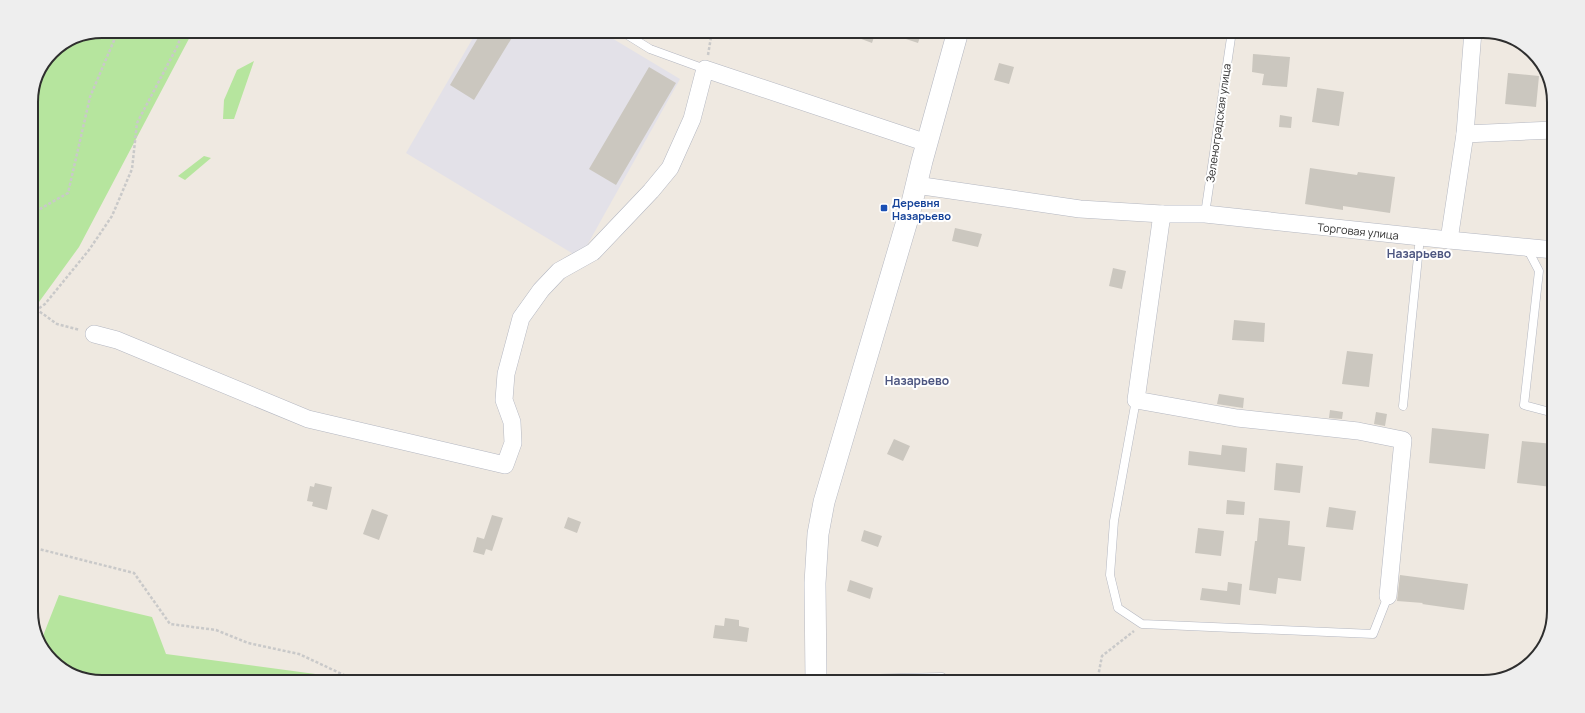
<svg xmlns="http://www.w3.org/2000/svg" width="1585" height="713" font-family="Manrope,sans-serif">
<rect width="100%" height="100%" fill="#efe9e1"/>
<path fill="#e3e1e8" d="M477,31H600L680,79L580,258L406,153Z"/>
<path fill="#b6e59e" d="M102,31H193L79,247L31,313V97L52,52L75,36Z
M254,61L234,119H223L224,100L237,70Z
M204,156L211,158L185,180L178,176Z
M59,595L152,617L166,654L375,682H102L74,677L45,654L41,641Z"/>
<path fill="#cbc7bf" d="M482,31H516L474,100L450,85Z
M844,31H876L872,43L843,32Z
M889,31H922L918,43L888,33Z
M1253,54L1290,57L1287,87L1262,85L1264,74L1252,72Z
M999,63L1014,67L1009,84L994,80Z
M649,67L676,83L616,185L589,169Z
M1508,73L1539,76L1536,107L1505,104Z
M1317,88L1344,92L1339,126L1312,122Z
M1280,115L1292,117L1291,128L1279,127Z
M1310,168L1357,175L1358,172L1395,177L1390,213L1343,206V210L1305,204Z
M955,228L982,234L978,247L952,241Z
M1113,268L1126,271L1122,289L1109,286Z
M1234,320L1265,323L1264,342L1232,340Z
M1347,351L1373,354L1369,387L1342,384Z
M1219,394L1244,398L1243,408L1217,404Z
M1330,410L1343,412L1342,419L1329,418Z
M1376,412L1387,414L1385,426L1374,424Z
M1432,428L1489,434L1485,469L1429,463Z
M894,439L910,446L903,461L887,454Z
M1522,441L1554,444V471L1552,487L1517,483Z
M1222,445L1247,448L1245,472L1188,465L1189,451L1221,455Z
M1276,463L1303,466L1300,493L1274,490Z
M315,483L332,487L327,510L312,506L313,502L307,501L310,486L314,487Z
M1227,500L1245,502L1244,515L1226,514Z
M1329,507L1356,511L1353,530L1326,527Z
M372,509L388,515L379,540L363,534Z
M492,515L503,518L492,551L486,549L484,555L473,552L477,537L484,539Z
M568,517L581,522L577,533L564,528Z
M1259,518L1290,521L1288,545L1305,547L1301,581L1278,578L1276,594L1249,590L1255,541H1257Z
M1198,528L1224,531L1221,556L1195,553Z
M864,530L882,536L878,547L861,541Z
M1400,575L1468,584L1464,610L1422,604L1423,603L1397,601Z
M850,580L873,588L870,599L847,591Z
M1228,582L1242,584L1240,605L1200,600L1202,588L1227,591Z
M725,618L739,620V626L749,628L747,642L713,638L715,625L724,626Z"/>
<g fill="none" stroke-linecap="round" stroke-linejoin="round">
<defs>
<path id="service" d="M621,31L650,49L705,69
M1205,214L1232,31
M1527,248L1539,271L1524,405L1554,413
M1136,400L1114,521L1110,575L1118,608L1142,624L1373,634L1388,596
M1403,406L1420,237
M817,680L942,677L947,682"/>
<g id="minor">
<path d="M1465,134L1554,130"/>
<path id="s1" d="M916,185L1080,209L1162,214H1205L1449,240L1554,250"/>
<path d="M1162,214L1136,400L1237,418L1358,431L1403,440L1388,596"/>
<path d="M1449,240L1465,134L1473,31"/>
<path d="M94,334L117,340L308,419L505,465L513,443L512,422L504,400L506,374L521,318L541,290L559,271L593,252L651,191L670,168L692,119L705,69L927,143"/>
</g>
<path id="tertiary" d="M816,682L815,583L818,534L824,502L910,211L922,161L958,31"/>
</defs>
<use href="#service" stroke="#b4b7c1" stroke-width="9"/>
<use href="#minor" stroke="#b4b7c1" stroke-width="18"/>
<use href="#tertiary" stroke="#b4b7c1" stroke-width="22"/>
<path stroke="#c9c9c9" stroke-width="2.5" stroke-dasharray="3 2" stroke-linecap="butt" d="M708,55L712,31
M31,214L68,193L90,97L118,31
M31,307L36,309L57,324L80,330
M31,314L45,304L89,250L112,216L132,169L137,123L178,45L182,31
M31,547L134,573L170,624L216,630L248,643L299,654L359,682
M1097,682L1102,656L1134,631"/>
<use href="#service" stroke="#fff" stroke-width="8"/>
<use href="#minor" stroke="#fff" stroke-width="17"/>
<use href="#tertiary" stroke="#fff" stroke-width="21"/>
</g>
<rect fill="#1a4fb4" stroke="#fff" stroke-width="1.5" x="880" y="204" width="8" height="8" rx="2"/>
<g text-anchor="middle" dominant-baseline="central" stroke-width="4" stroke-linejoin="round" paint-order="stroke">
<g font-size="11" fill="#2e2e2e" stroke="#fff">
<text transform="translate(1218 123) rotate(-82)">Зеленоградская улица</text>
<text stroke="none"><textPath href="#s1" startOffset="445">Торговая улица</textPath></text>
</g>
<g font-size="11" font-weight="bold" fill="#164399" stroke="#fff" text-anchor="start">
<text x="892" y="202">Деревня<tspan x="892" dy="13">Назарьево</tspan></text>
</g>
<g font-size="12" font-weight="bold" fill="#4d5680" stroke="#fff">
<text x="1419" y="253">Назарьево</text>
<text x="917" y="380">Назарьево</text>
</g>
</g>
<path d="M0 0H1585V713H0ZM102 38H1483A64 64 0 0 1 1547 102V611A64 64 0 0 1 1483 675H102A64 64 0 0 1 38 611V102A64 64 0 0 1 102 38Z" fill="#eee" fill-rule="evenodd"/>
<path fill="none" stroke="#2e2e2e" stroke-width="2" d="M102 38H1483A64 64 0 0 1 1547 102V611A64 64 0 0 1 1483 675H102A64 64 0 0 1 38 611V102A64 64 0 0 1 102 38Z"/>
</svg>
